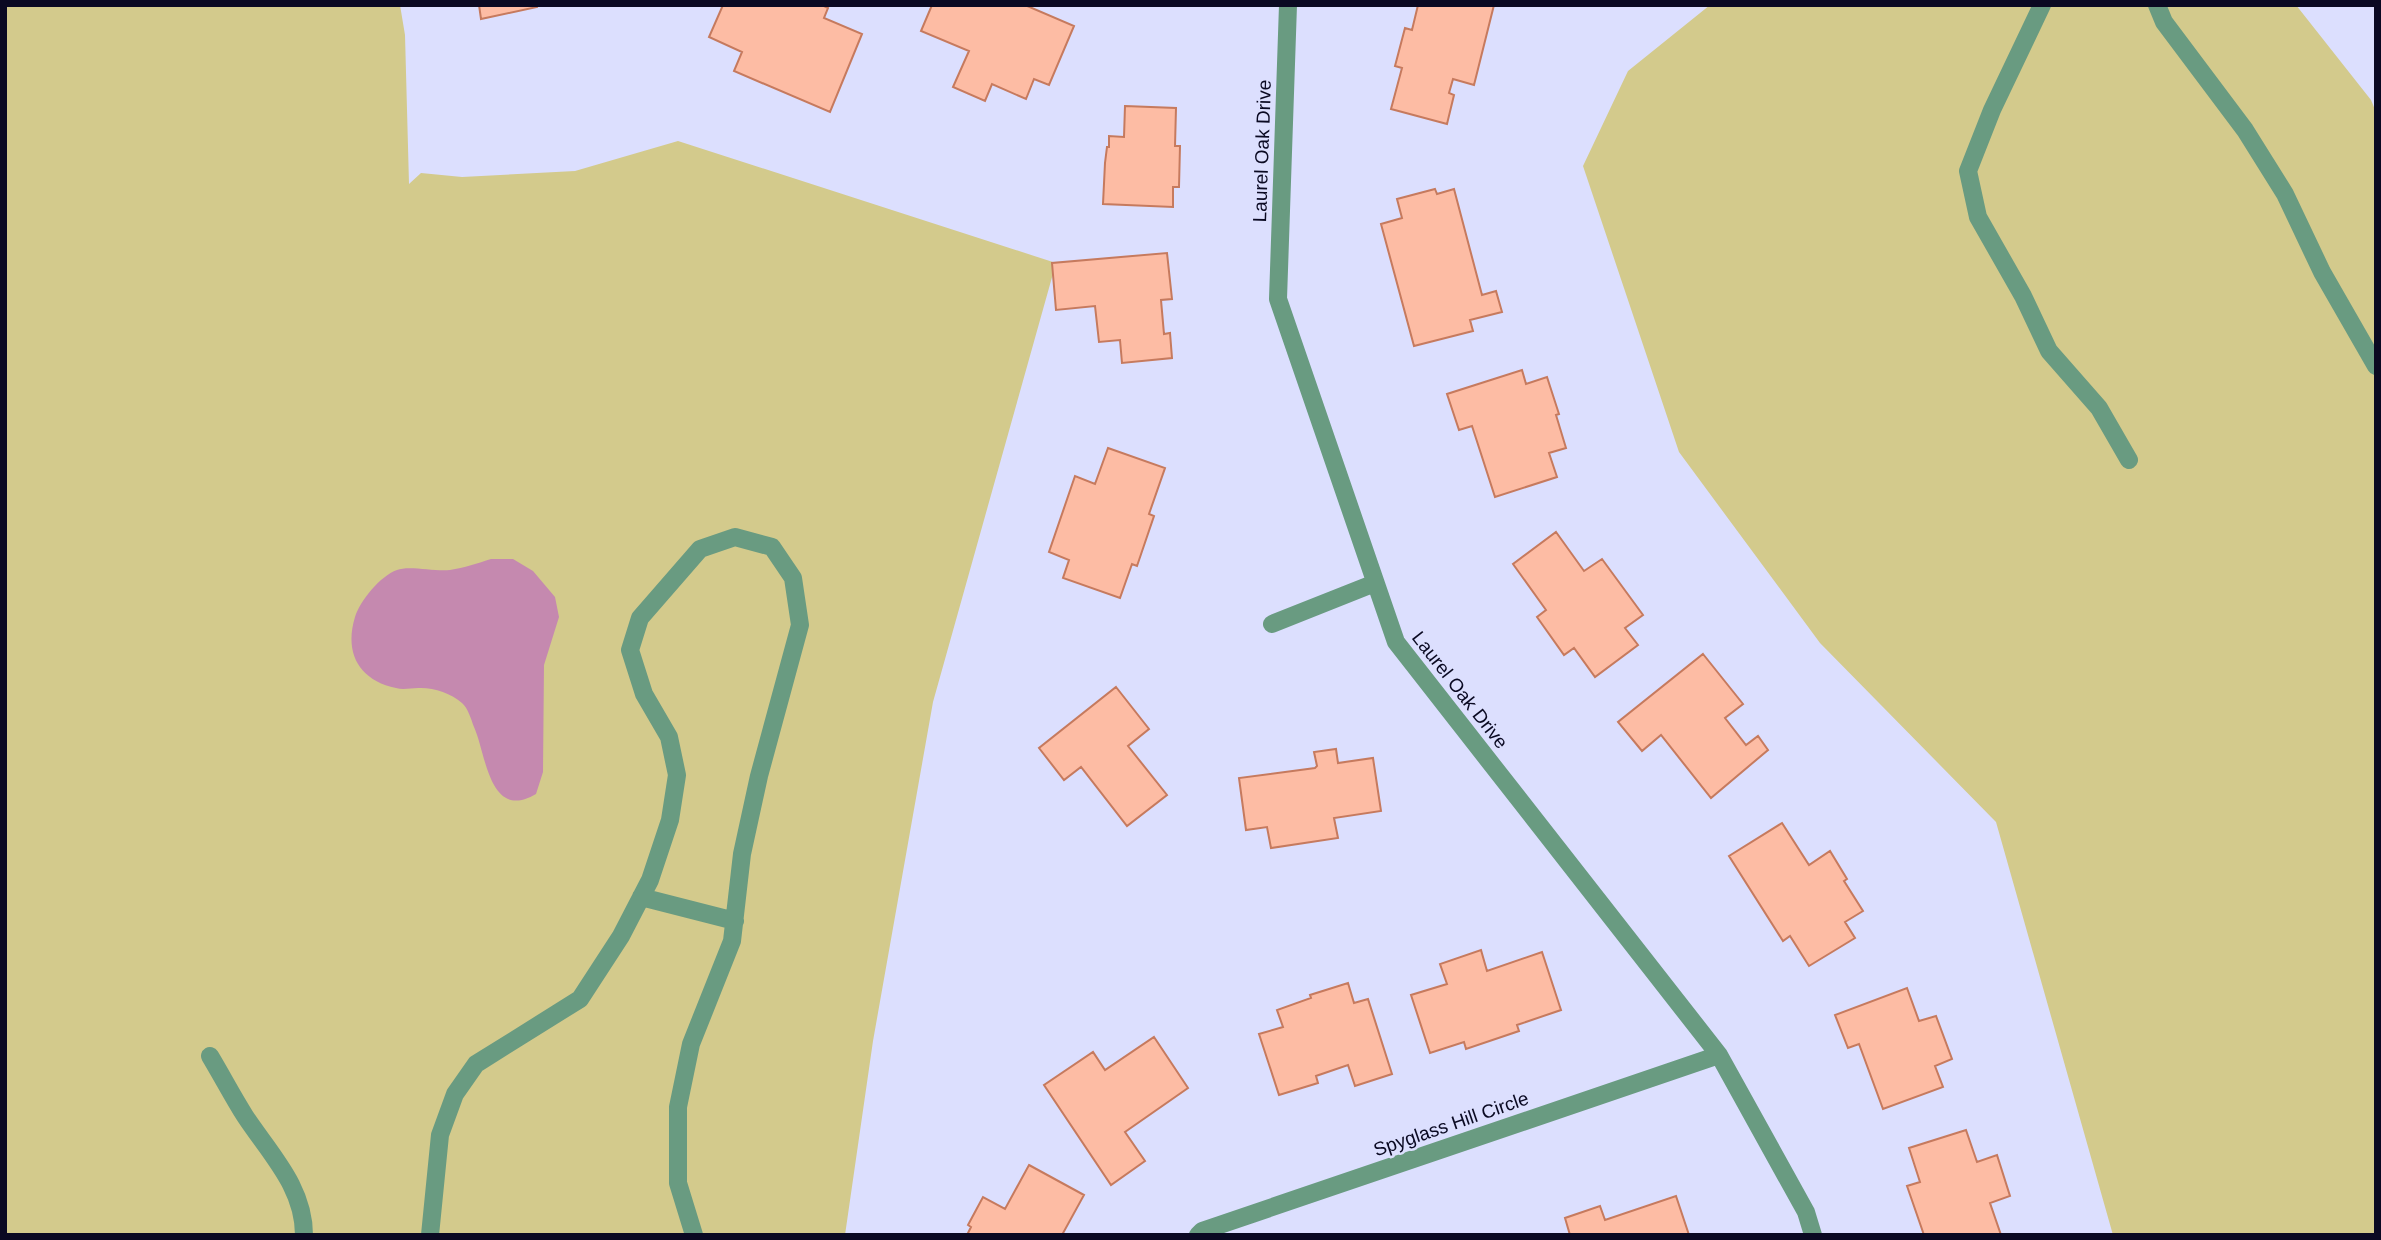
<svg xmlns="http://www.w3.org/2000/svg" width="2381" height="1240" font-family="Helvetica,sans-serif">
<rect width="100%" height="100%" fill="#dcdffe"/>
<path fill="#d3ca8c" d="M5,5H400L405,35L409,184L421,173L462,177L575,171L678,141L1056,263L933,702L873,1041L845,1235H5Z
M1710,5H2296L2371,100L2376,112V1235H2113L1996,822L1820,643L1679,452L1583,166L1628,71Z"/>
<path fill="#c589af" d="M491,559H513L533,571L555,597L559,617L544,665L543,772L536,794C489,822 486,753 474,727C471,719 468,708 462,703C451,693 432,687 418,688C411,688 403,690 396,688C359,680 344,653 355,617C360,601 380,576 397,570C409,565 435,572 450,570C464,568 478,563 491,559Z"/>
<path fill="#fdbca4" stroke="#c67a5e" stroke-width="2" d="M479,5H537V7L481,19Z
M723,5H822L828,8L824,18L862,34L830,112L734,71L742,52L709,37Z
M932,5H1025L1074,26L1049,85L1034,79L1026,99L992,84L985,101L953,87L969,51L921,31Z
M1418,5H1494L1474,85L1453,79L1449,93L1454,95L1447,124L1391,109L1402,68L1395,66L1405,28L1412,30Z
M1125,106L1176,108L1175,146H1180L1179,187H1173V207L1103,204L1105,163L1107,147H1109V136L1124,137Z
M1435,189L1437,194L1454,189L1482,295L1496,291L1502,312L1470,320L1473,331L1414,346L1381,224L1402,218L1397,199Z
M1167,253L1172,299L1161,300L1164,334L1170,333L1172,358L1122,363L1120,340L1099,342L1095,306L1056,310L1052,263Z
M1522,370L1526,384L1547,377L1559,414L1556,415L1566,448L1549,453L1557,477L1495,497L1472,426L1459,430L1447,394Z
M1108,448L1165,468L1149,514L1154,516L1137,566L1132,564L1120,598L1063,578L1069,560L1049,552L1075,476L1095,484Z
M1556,532L1584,571L1602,559L1643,615L1625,628L1638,645L1595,677L1574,648L1564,655L1537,617L1546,610L1513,564Z
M1703,654L1743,704L1725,718L1746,745L1758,736L1768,750L1711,798L1661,735L1642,751L1618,722Z
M1116,687L1149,729L1128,746L1167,795L1127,826L1081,767L1064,780L1039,748Z
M1336,749L1338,763L1373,758L1381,811L1334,818L1338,838L1271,848L1267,827L1246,830L1239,778L1315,768L1317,766L1314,752Z
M1782,823L1809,865L1830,851L1847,879L1844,881L1863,911L1845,922L1855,938L1809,966L1790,936L1783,941L1729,856Z
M1481,950L1487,971L1542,952L1561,1010L1517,1025L1519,1031L1466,1049L1464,1042L1430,1053L1411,995L1447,984L1440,964Z
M1348,983L1354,1003L1368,999L1392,1074L1355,1086L1348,1065L1316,1076L1318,1083L1279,1095L1259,1034L1283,1027L1277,1010L1311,998L1310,995Z
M1907,988L1919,1021L1936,1016L1952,1059L1935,1066L1943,1087L1883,1109L1859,1044L1848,1048L1835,1015Z
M1154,1037L1188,1088L1125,1132L1145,1161L1111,1185L1044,1085L1093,1052L1105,1070Z
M1966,1130L1977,1162L1997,1155L2010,1196L1990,1203L2001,1235H1924L1907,1186L1920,1182L1909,1148Z
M1029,1165L1084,1195L1062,1235H967L971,1227L968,1225L983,1197L1005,1209Z
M1676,1196L1689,1235H1570L1565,1218L1600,1206L1605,1220Z"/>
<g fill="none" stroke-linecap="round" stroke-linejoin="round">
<path stroke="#699b81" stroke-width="18" d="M2042,5L1992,110L1968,171L1978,217L2023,296L2049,351L2099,408L2129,460
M2157,5L2164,22L2245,130L2285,194L2322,272L2376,366
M641,897L735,921
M210,1056C222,1076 233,1097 245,1116C270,1154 304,1187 304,1235
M430,1235L440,1135L455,1094L476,1064L580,999L621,936L650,880L670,820L677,775L669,737L644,694L630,650L640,618L700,549L735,537L772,547L793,578L800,625L759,776L742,854L732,941L691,1044L678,1107V1183L694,1235"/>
<path stroke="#699b81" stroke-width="18" d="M1288,5L1278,299L1396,642L1719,1055L1806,1212L1813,1235
M1272,624L1375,583
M1198,1235L1202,1231L1719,1055"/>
</g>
<g text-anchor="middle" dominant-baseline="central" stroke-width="5" stroke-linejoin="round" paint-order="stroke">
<g font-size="19" fill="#0a0922" stroke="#dcdffe">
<text transform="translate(1262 151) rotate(-88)">Laurel Oak Drive</text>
<text transform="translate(1460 690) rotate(52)">Laurel Oak Drive</text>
<text transform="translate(1451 1124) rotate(-19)">Spyglass Hill Circle</text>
</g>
</g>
<rect width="2381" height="1240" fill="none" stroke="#0a0922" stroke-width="14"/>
</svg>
